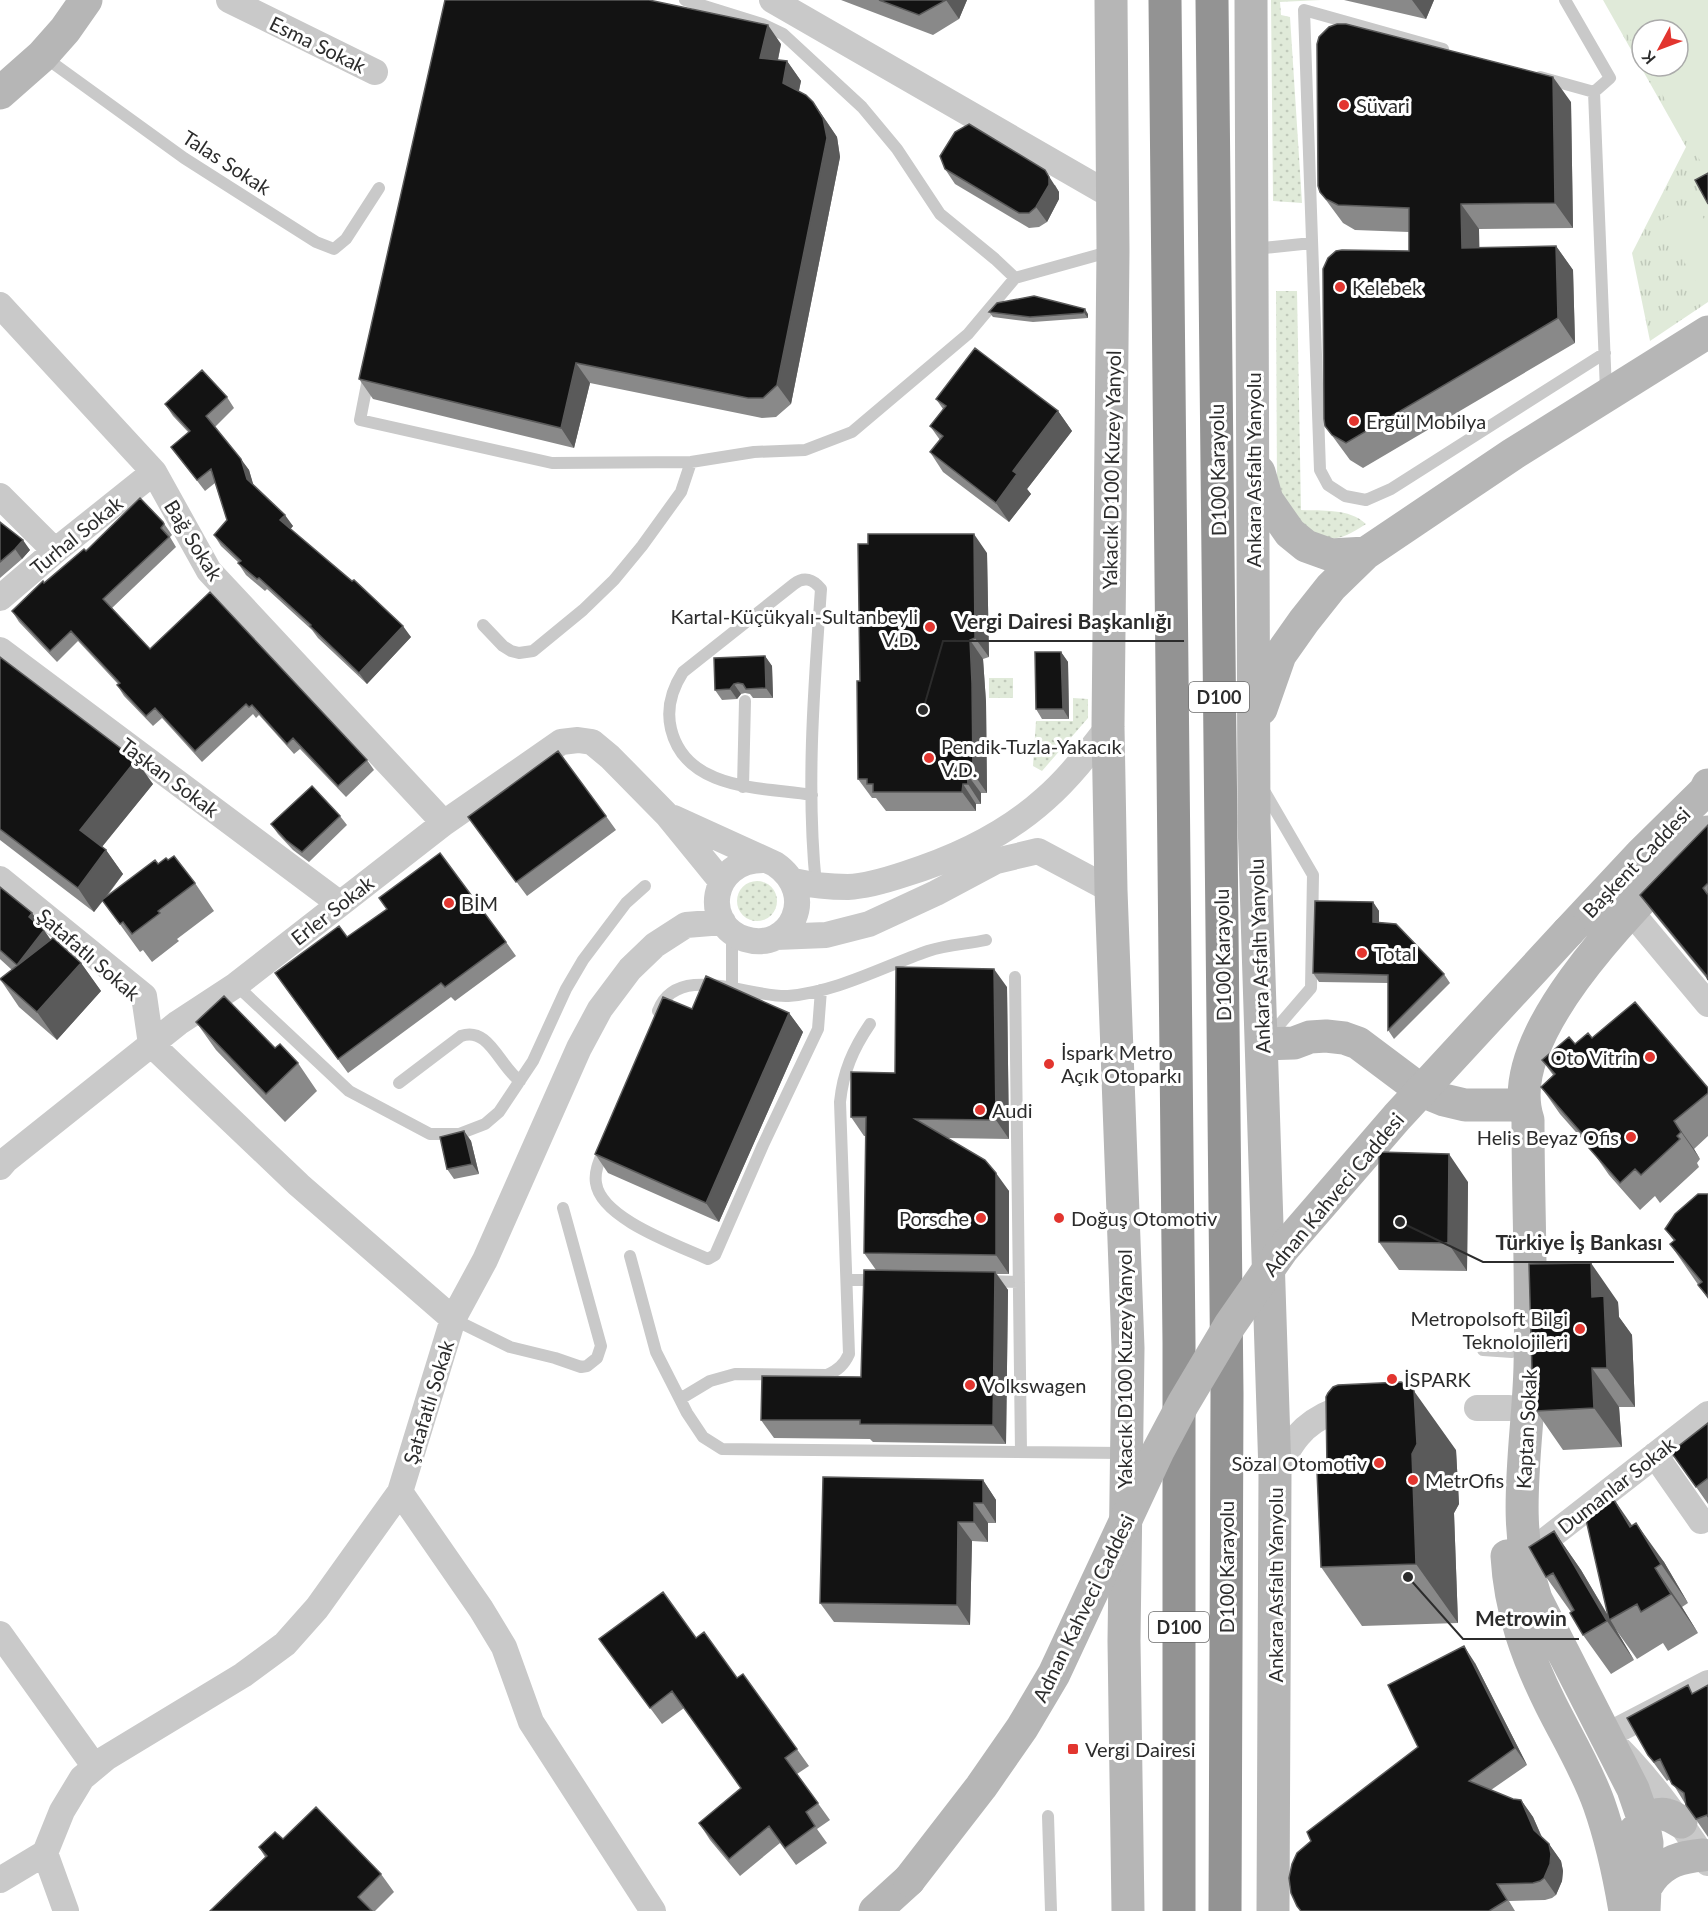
<svg xmlns="http://www.w3.org/2000/svg" width="1708" height="1911" font-family="Lato,sans-serif">
<defs>
<pattern id="grass-dots" width="8" height="8" patternUnits="userSpaceOnUse" patternTransform="scale(1.5)"><rect width="8" height="8" fill="#e0ead9"/><path d="M2 2h.1M6 6h.1" fill="none" stroke="#c0c9ba" stroke-width="1.8" stroke-linecap="round"/></pattern>
<pattern id="park-tufts" width="24" height="20" patternUnits="userSpaceOnUse" patternTransform="scale(1.5)"><rect width="24" height="20" fill="#e0ead9"/><path d="M3 7l-1-3M5 7V3M7 7l1-3M15 17l-1-3M17 17v-4M19 17l1-3" fill="none" stroke="#c0c9ba"/></pattern>
</defs>
<rect width="100%" height="100%" fill="#fff"/>
<path fill="url(#grass-dots)" d="M1271,0H1321L1280,2L1281,15L1290,17L1302,203L1273,201Z
M1276,291H1297L1301,510C1322,511 1349,508 1366,524C1339,541 1334,542 1304,532L1277,487Z
M989,678H1013V698H989Z
M1073,698L1088,699V718L1042,771L1033,766L1036,721H1073Z
M737 901a20 20 0 1 1 40 0a20 20 0 1 1-40 0Z"/>
<path fill="url(#park-tufts)" fill-rule="evenodd" d="M1603,0H1708V302L1650,341L1632,253L1686,147ZM1642,30H1678V66H1642Z"/>
<path fill="#e0ead9" d="M1618,0H1708V170L1706,171L1646,66H1678V30H1642V60L1610,4Z
M1694,202L1708,226V290L1702,293L1661,221Z"/>
<g fill="none" stroke-linecap="round" stroke-linejoin="round">
<path stroke="#c9c9c9" stroke-width="12" d="M685,0L762,24L783,34L862,107L897,149L940,214L995,259L1015,278
M1565,0L1610,78L1594,92
M1443,49L1304,10L1320,470L1328,485L1345,496L1366,500L1391,489L1605,353
M43,56L184,158L316,242L334,249L346,239L379,188
M1540,77L1594,92L1606,391
M1254,249L1312,243
M369,374L360,420L552,463L691,462L754,452L805,450L852,432L968,334L1015,278L1112,251
M483,625L503,646L511,651L519,653L533,651L583,610L614,580L642,546L681,492L691,462
M743,787L745,701
M1263,789L1313,875L1311,988L1267,1039
M812,795C762,787 686,791 671,729C666,708 672,689 683,672L794,584C804,576 813,579 821,589C814,687 806,787 816,885
M1015,977L1021,1452
M236,985L349,1091L430,1134H459L485,1124L499,1112L533,1061L566,989L583,960L626,903L645,886
M732,989V932
M658,1011C677,961 750,998 788,996C837,992 882,967 928,951C946,945 967,944 986,940
M399,1083L461,1036C489,1026 499,1066 520,1081
M605,1147C600,1159 594,1171 596,1183C601,1219 678,1245 708,1259L715,1255L763,1145L818,1029L821,990
M630,1256L656,1352L687,1413L703,1437L722,1449L1124,1453
M847,1280H880
M987,1281L1019,1282
M453,1319L510,1347L555,1358L581,1367L587,1366L597,1358L601,1346L563,1208
M1483,1350L1512,1352
M680,1399L710,1381L735,1374L827,1375C838,1370 844,1365 849,1354L840,1102C843,1072 853,1049 870,1024
M1048,1816L1051,1911"/>
<path stroke="#c9c9c9" stroke-width="26" d="M229,0L375,72
M772,0L1112,196
M0,305L154,472L209,571L444,823
M0,496L55,551
M0,598L55,551L154,472
M0,650L340,904
M674,818L775,864C819,894 791,953 745,939C701,925 710,860 763,860
M0,879L144,996L151,1044L299,1185L453,1319L400,1492L317,1608L285,1644L243,1675L106,1758L82,1778L62,1811L45,1853
M793,881C811,885 829,887 848,887C868,886 887,880 905,874C956,858 1005,835 1045,799C1069,778 1089,752 1108,727
M1631,912L1708,1004
M776,937L826,935L869,924L936,893L996,861L1038,851L1111,890
M0,1167L6,1160L178,1023L236,985L444,823L561,742L578,740L592,742L610,757L668,816L721,881
M453,1319L485,1260L579,1048L600,1009L630,969L655,945L686,925L723,922
M1477,1408H1509
M1655,1455L1701,1521
M1275,1473C1291,1443 1301,1424 1334,1411
M400,1492L481,1609L504,1647L531,1722L653,1911
M1528,1554L1708,1414
M0,1634L95,1767
M1708,1683L1606,1736C1647,1774 1677,1818 1708,1863
M45,1853L66,1911
M0,1880L45,1853"/>
<path stroke="#b6b6b6" stroke-width="33" d="M1111,0L1113,251L1108,727L1111,890L1128,1348L1124,1641L1128,1911
M1251,0L1254,822L1275,1473L1273,1911
M0,93L42,56L65,30L86,0
M1259,472L1267,500L1290,533L1306,546L1331,555L1366,553
M1261,709L1280,655L1304,621L1331,587L1366,553L1513,454L1708,332
M1568,932L1641,854L1705,791L1708,785
M1262,1044L1294,1043L1310,1037L1326,1036L1344,1038L1358,1043L1422,1091L1444,1100L1465,1105H1523
M1507,1556C1510,1610 1527,1657 1551,1705C1567,1737 1587,1770 1599,1804C1611,1838 1619,1875 1625,1911
M1630,1837C1638,1827 1652,1811 1667,1815C1672,1816 1677,1820 1681,1822
M1638,1893C1645,1890 1647,1885 1651,1879C1665,1861 1681,1857 1703,1855
M875,1911L909,1880
M1644,1911L1647,1843L1642,1815L1633,1789L1536,1599C1510,1524 1528,1444 1530,1367C1532,1285 1528,1202 1528,1120C1498,1031 1650,891 1708,832"/>
<path stroke="#939393" stroke-width="33" d="M1165,0L1179,1343V1911
M1212,0L1227,1394L1225,1911"/>
<path stroke="#b6b6b6" stroke-width="33" d="M909,1880L981,1787L1022,1728L1054,1674L1158,1451L1183,1404L1230,1325L1282,1250L1397,1117L1568,932"/>
</g>
<path fill="#898989" d="M841,0H967L959,19L933,35Z
M1344,0H1434L1426,19Z
M781,44L778,60L787,61L801,81L799,91L813,102L827,122L837,137L840,157L791,404L776,417L762,418L590,383L574,448L373,399L359,379Z
M1571,102L1573,228L1479,229V248L1556,246L1573,270L1575,343L1363,468L1350,460L1325,426L1409,251V232L1355,230L1343,223L1320,192Z
M945,169L1055,185L1059,192V199L1047,222L1039,227L1029,228L955,184Z
M989,312L1088,314V318L1033,322L993,317Z
M227,397L234,408L215,427L249,470L253,485L293,526L290,529L411,637L367,684L318,638L312,630L267,589L265,591L246,575L238,563H239L221,546L214,535L227,520L215,483L205,491L171,447L189,433L173,416L165,404Z
M936,399L1058,411L1072,431L1027,489L1031,494L1009,522L943,472L930,452L940,440L930,426L943,409Z
M0,522L30,550L22,559L0,578Z
M163,522L172,535L170,537L176,547L112,608L150,649L367,760L374,770L346,797L300,749L294,754L259,715L256,718L253,714L202,762L162,718L153,726L124,696L117,685L118,684L78,641L57,662L19,622L12,611L44,583L86,551Z
M987,553L989,657L983,659L986,702L987,793H981V804H976V811H886L876,798H872L858,779L860,681Z
M1061,652L1068,662L1069,719H1042L1036,709Z
M765,656L772,666L773,698H753L750,694L745,693L741,694L737,699L722,700L715,690Z
M0,657L153,784L102,847L106,850L123,874L105,899L158,864L168,860L195,883L214,911L177,939L179,941L152,962L143,950L140,952L103,901L94,912L0,840Z
M340,816L347,825L309,862L293,850L278,834L271,824Z
M606,816L616,830L527,896L468,817Z
M1708,825V980L1654,914L1640,895Z
M0,887L32,913L51,940L81,963L101,991L57,1040L19,1007L0,979L12,970L0,959Z
M1373,902L1379,911V923L1444,974L1450,983L1394,1039L1388,1030V983L1319,982L1313,973Z
M347,937L506,942L516,956L455,1001L451,997L348,1073L285,987Z
M1007,987L1009,1139L947,1138L1009,1191V1274H997L1008,1290L1006,1444L873,1442L870,1439L774,1438L761,1420L861,1377L876,1270L864,1253L866,1136H864L851,1117L895,1073Z
M692,1009L789,1013L803,1032L719,1222L608,1173L595,1154Z
M196,1022L275,1048L298,1063L317,1091L285,1122L216,1050Z
M1592,1038L1708,1088V1136L1694,1149L1700,1159L1697,1163L1699,1167L1660,1203L1655,1196L1640,1210L1609,1175L1590,1148L1560,1114L1541,1087L1553,1075L1542,1060L1575,1044Z
M464,1131L471,1141L479,1174L454,1179L447,1169Z
M1468,1182L1467,1271L1399,1270L1379,1242Z
M1708,1194V1299L1670,1244L1674,1241L1665,1229Z
M1618,1302L1619,1317L1632,1335L1635,1407H1619L1622,1447L1563,1450L1536,1411Z
M1708,1423V1504L1685,1471Z
M1456,1450L1459,1504L1454,1513L1458,1623L1362,1626L1321,1567L1327,1471Z
M983,1480L996,1500V1523H988V1542L972,1541L970,1625L834,1622L820,1603Z
M1632,1525L1664,1562L1688,1603L1682,1607L1698,1633L1668,1651L1663,1643L1637,1659L1614,1627L1634,1660L1611,1674L1583,1635L1571,1612L1546,1577L1554,1531L1581,1570L1609,1617Z
M696,1638L737,1678L743,1674L809,1766L797,1774L830,1820L817,1829L827,1843L796,1865L780,1843L740,1876L710,1840L699,1823L741,1788L684,1708L662,1724L599,1639Z
M1475,1663L1527,1765L1491,1790L1513,1799L1521,1800L1533,1817L1542,1837L1549,1844L1561,1861L1563,1871L1562,1881L1556,1895L1552,1898L1545,1900L1509,1901L1515,1911H1300L1297,1906L1418,1747Z
M1708,1685V1837L1686,1805L1670,1779L1667,1781L1648,1755L1694,1693Z
M283,1839L381,1874L394,1892L375,1911H210L265,1857L259,1847Z"/>
<path fill="#5a5a5a" d="M946,0H967L959,19Z
M1412,0H1434L1426,19Z
M768,25L781,44L774,78L760,58Z
M787,61L801,81L796,103L783,83Z
M1553,77L1571,102L1573,228L1555,203Z
M813,102L837,137L840,157L791,404L777,385Z
M1045,170L1059,192V199L1047,222L1036,207Z
M1461,204L1479,229L1480,273L1462,248Z
M1556,246L1573,270L1575,343L1558,318Z
M1085,309L1088,314V318L1084,313Z
M576,363L590,383L574,448L561,428Z
M1058,411L1072,431L1027,489L1031,494L1009,522L996,503L1013,471Z
M241,459L249,470L255,490L247,479Z
M285,515L293,526L288,532L280,520Z
M974,534L987,553L989,657L975,638Z
M23,540L30,550L22,559L15,549Z
M403,626L411,637L367,684L359,673Z
M970,640L983,659L986,702L987,793L973,773Z
M1061,652L1068,662L1069,719L1063,709Z
M765,656L772,666L773,698L766,688Z
M734,684L741,694L737,699L730,689Z
M136,760L153,784L96,854L80,830Z
M967,774L981,793V804L968,784Z
M963,784L976,804V811L962,792Z
M106,850L123,874L94,912L78,888Z
M1373,902L1379,911V931L1373,922Z
M32,913L61,955L17,965L29,917Z
M81,963L101,991L57,1040L37,1012Z
M994,969L1007,987L1009,1139L996,1120Z
M789,1013L803,1032L719,1222L706,1203Z
M1674,1121L1694,1149L1700,1159L1681,1132Z
M464,1131L471,1141L479,1174L472,1164Z
M1449,1154L1468,1182L1467,1271L1448,1243Z
M996,1173L1009,1191V1274L996,1255Z
M1591,1263L1618,1302L1619,1317L1632,1335L1635,1407L1607,1368L1592,1297Z
M995,1272L1008,1290L1006,1444L993,1425Z
M1592,1368L1619,1407L1622,1447L1594,1408Z
M1414,1391L1456,1450L1459,1504L1454,1513L1458,1623L1416,1564L1412,1454Z
M983,1480L996,1500V1523L983,1503Z
M1611,1495L1638,1534L1630,1527Z
M974,1503L988,1523V1542L974,1522Z
M958,1522L972,1541L970,1625L957,1605Z
M1636,1523L1664,1562L1688,1603L1661,1564Z
M1554,1531L1581,1570L1634,1660L1607,1621Z
M1655,1568L1682,1607L1698,1633L1671,1594Z
M1464,1646L1475,1663L1527,1765L1515,1748Z
M1521,1800L1533,1817L1546,1847L1534,1830Z
M1549,1844L1561,1861L1563,1871L1562,1881L1556,1895L1544,1878Z"/>
<path fill="#131313" stroke="#5a5a5a" stroke-width="1.5" d="M445,0H649L768,25L760,58L787,61L783,83L806,95L813,102L823,118L827,138L777,385L763,398H748L576,363L561,428L359,379Z
M879,0H946L919,15Z
M1337,24H1346L1553,77L1555,203L1461,204L1462,248L1556,246L1558,318L1346,443L1332,435L1325,426L1324,419L1323,269L1328,258L1336,251L1342,250L1409,251V208L1338,205L1326,199L1320,192L1318,186L1317,44L1319,37L1329,27Z
M969,124L1045,170L1049,177V185L1036,207L1029,213H1019L945,169L940,156L955,132Z
M1708,173V204L1695,180Z
M1034,296L1085,309L1084,313L1030,317L989,312L997,303Z
M975,348L1058,411L1013,471L1017,474L996,503L930,452L943,436L930,426L946,406L936,399Z
M202,370L227,397L206,416L241,459L247,479L285,515L280,520L352,581L354,580L403,626L359,673L310,626L311,625L259,578L257,579L238,563L241,561L214,535L227,520L211,469L197,480L171,447L190,431L165,404Z
M140,498L163,522L164,524L161,528L169,537L103,599L150,649L210,592L367,760L338,786L293,738L287,744L252,705L249,707L246,704L195,751L155,708L146,716L117,685L120,683L71,631L50,651L12,611L43,581L44,583L84,549L86,551Z
M0,522L23,540L15,549L0,562Z
M868,534H974L975,638L970,640L972,683L973,773L967,774L968,784H963L962,792H873V784H867V779H858L857,681H860L858,544H868Z
M1035,652H1061L1063,709H1036Z
M765,656L766,688L746,689L743,684L738,683L734,684L730,689L715,690L714,658Z
M0,657L136,760L80,830L106,850L78,888L0,829Z
M558,751L606,816L516,882L468,817Z
M312,786L340,816L302,852L286,840L271,824Z
M1708,825V883L1703,888L1708,895V980L1706,975L1640,895Z
M440,853L506,942L445,987L441,983L338,1059L275,973L339,926L347,937L387,909L379,898Z
M174,856L195,883L158,911L160,913L132,934L123,922L120,924L102,900L155,860L158,864L166,858L168,860Z
M0,887L32,913L29,917L44,930L17,965L0,950Z
M1315,901L1373,902V922L1396,924L1444,974L1388,1030V975L1313,973Z
M53,938L81,963L37,1012L0,979Z
M896,967L994,969L996,1120L915,1119L985,1160L996,1173V1255L864,1253L866,1117H851V1072L895,1073Z
M706,976L789,1013L706,1203L595,1154L663,997L692,1009Z
M224,996L275,1048L280,1044L298,1063L266,1094L196,1022Z
M1635,1002L1708,1088V1093L1674,1121L1681,1132L1677,1136L1680,1139L1641,1175L1635,1169L1620,1183L1589,1148L1592,1145L1541,1087L1555,1074L1542,1060L1569,1037L1575,1044L1588,1033L1592,1038Z
M464,1131L472,1164L447,1169L440,1137Z
M1379,1152L1449,1154L1448,1243L1379,1242Z
M1698,1194H1708V1297L1698,1285L1702,1282L1670,1244L1675,1240L1665,1229L1675,1214Z
M1591,1263L1592,1297L1604,1296L1607,1368H1592L1594,1408L1536,1411L1532,1370L1529,1264Z
M864,1270L995,1272L993,1425L860,1424V1420H761L762,1376L861,1377Z
M1401,1382L1411,1386L1414,1391L1417,1444L1412,1454L1416,1564L1321,1567L1317,1471H1327L1326,1397L1328,1393L1333,1387L1338,1385Z
M1708,1423V1478L1696,1487L1671,1452Z
M823,1477L983,1480V1503H974V1522H958L957,1605L820,1603Z
M1611,1495L1630,1527L1636,1523L1661,1564L1655,1568L1671,1594L1641,1612L1637,1604L1609,1620L1584,1511Z
M1554,1531L1607,1621L1583,1635L1570,1613L1574,1610L1553,1573L1546,1577L1529,1547Z
M663,1592L696,1638L704,1632L737,1678L743,1674L797,1749L785,1758L818,1803L806,1812L815,1826L785,1848L769,1826L729,1859L699,1823L741,1788L672,1691L650,1708L599,1639Z
M1464,1646L1515,1748L1469,1781L1513,1799L1521,1800L1534,1830L1549,1844L1551,1854L1550,1864L1544,1878L1540,1881L1533,1883L1497,1884L1507,1900L1489,1911H1301L1297,1906L1291,1893L1289,1878L1292,1864L1297,1853L1311,1841L1307,1832L1418,1747L1388,1685Z
M1688,1685L1692,1694L1708,1685V1817L1707,1815L1696,1819L1686,1805L1684,1793L1672,1784L1660,1759L1654,1762L1648,1755L1627,1718Z
M316,1807L381,1874L358,1897L372,1911H210L267,1856L259,1847L275,1832L283,1839Z"/>
<g fill="#e2352f" stroke="#fff" stroke-width="2">
<circle cx="1344" cy="105" r="6"/>
<circle cx="1340" cy="287" r="6"/>
<circle cx="1354" cy="421" r="6"/>
<circle cx="930" cy="627" r="6"/>
<circle cx="929" cy="758" r="6"/>
<circle cx="449" cy="903" r="6"/>
<circle cx="1362" cy="953" r="6"/>
<circle cx="1650" cy="1057" r="6"/>
<circle cx="1049" cy="1064" r="6"/>
<circle cx="980" cy="1110" r="6"/>
<circle cx="1631" cy="1137" r="6"/>
<circle cx="981" cy="1218" r="6"/>
<circle cx="1059" cy="1218" r="6"/>
<circle cx="1580" cy="1329" r="6"/>
<circle cx="1392" cy="1379" r="6"/>
<circle cx="970" cy="1385" r="6"/>
<circle cx="1379" cy="1463" r="6"/>
<circle cx="1413" cy="1480" r="6"/>
<rect x="1067" y="1743" width="12" height="12" rx="3"/>
</g>
<g text-anchor="middle" dominant-baseline="central" stroke-width="6" stroke-linejoin="round" paint-order="stroke">
<g fill="#fff" stroke="#6b6b6b" stroke-width="1.5">
<rect x="1189" y="682" width="60" height="30" rx="4.5"/>
<rect x="1149" y="1612" width="60" height="30" rx="4.5"/>
</g>
<g font-size="18" font-weight="bold" fill="#2c2c2c">
<text x="1219" y="697">D100</text>
<text x="1179" y="1627">D100</text>
</g>
<g font-size="20" fill="#2c2c2c" stroke="#fff">
<text transform="translate(318 44) rotate(26)">Esma Sokak</text>
<text transform="translate(227 162) rotate(33)">Talas Sokak</text>
<text transform="translate(1111 470) rotate(-89)">Yakacık D100 Kuzey Yanyol</text>
<text transform="translate(1217 470) rotate(-91)">D100 Karayolu</text>
<text transform="translate(1253 470) rotate(-90)">Ankara Asfaltı Yanyolu</text>
<text transform="translate(76 535) rotate(-39)">Turhal Sokak</text>
<text transform="translate(194 540) rotate(58)">Bağ Sokak</text>
<text transform="translate(170 777) rotate(37)">Taşkan Sokak</text>
<text transform="translate(1636 862) rotate(-46)">Başkent Caddesi</text>
<text transform="translate(332 910) rotate(-38)">Erler Sokak</text>
<text transform="translate(89 954) rotate(41)">Şatafatlı Sokak</text>
<text transform="translate(1222 955) rotate(-91)">D100 Karayolu</text>
<text transform="translate(1259 956) rotate(-92)">Ankara Asfaltı Yanyolu</text>
<text transform="translate(1333 1194) rotate(-50)">Adnan Kahveci Caddesi</text>
<text transform="translate(1124 1369) rotate(-90)">Yakacık D100 Kuzey Yanyol</text>
<text transform="translate(428 1402) rotate(-73)">Şatafatlı Sokak</text>
<text transform="translate(1526 1429) rotate(-87)">Kaptan Sokak</text>
<text transform="translate(1616 1485) rotate(-38)">Dumanlar Sokak</text>
<text transform="translate(1226 1567) rotate(-90)">D100 Karayolu</text>
<text transform="translate(1275 1585) rotate(-90)">Ankara Asfaltı Yanyolu</text>
<text transform="translate(1083 1608) rotate(-64)">Adnan Kahveci Caddesi</text>
</g>
<g font-size="20" fill="#2c2c2c" stroke="#fff" text-anchor="start">
<text x="1356" y="105">Süvari</text>
<text x="1352" y="287">Kelebek</text>
<text x="1366" y="421">Ergül Mobilya</text>
<text x="918" y="616" text-anchor="end">Kartal-Küçükyalı-Sultanbeyli<tspan x="918" dy="23">V.D.</tspan></text>
<text x="941" y="746">Pendik-Tuzla-Yakacık<tspan x="941" dy="23">V.D.</tspan></text>
<text x="461" y="903">BİM</text>
<text x="1374" y="953">Total</text>
<text x="1061" y="1052">İspark Metro<tspan x="1061" dy="23">Açık Otoparkı</tspan></text>
<text x="1638" y="1057" text-anchor="end">Oto Vitrin</text>
<text x="992" y="1110">Audi</text>
<text x="1619" y="1137" text-anchor="end">Helis Beyaz Ofis</text>
<text x="969" y="1218" text-anchor="end">Porsche</text>
<text x="1071" y="1218">Doğuş Otomotiv</text>
<text x="1568" y="1318" text-anchor="end">Metropolsoft Bilgi<tspan x="1568" dy="23">Teknolojileri</tspan></text>
<text x="1404" y="1379">İSPARK</text>
<text x="982" y="1385">Volkswagen</text>
<text x="1367" y="1463" text-anchor="end">Sözal Otomotiv</text>
<text x="1425" y="1480">MetrOfis</text>
<text x="1085" y="1749">Vergi Dairesi</text>
</g>
</g>
<path fill="none" stroke="#2c2c2c" stroke-width="2" d="M923 710L943 641H1184M1400 1222L1483 1262H1674M1408 1577L1463 1639H1579"/>
<g fill="#2c2c2c" stroke="#fff" stroke-width="2">
<circle cx="923" cy="710" r="6"/>
<circle cx="1400" cy="1222" r="6"/>
<circle cx="1408" cy="1577" r="6"/>
</g>
<g font-size="21" text-anchor="middle" font-weight="bold" fill="#2c2c2c" stroke="#fff" stroke-width="6" stroke-linejoin="round" paint-order="stroke">
<text x="1063" y="629">Vergi Dairesi Başkanlığı</text>
<text x="1579" y="1250">Türkiye İş Bankası</text>
<text x="1521" y="1626">Metrowin</text>
</g>
<g transform="translate(1660 48) rotate(229)"><circle r="28" fill="#ffffff" stroke="#ababab" stroke-width="1.5"/>
<path d="M0-4.5L10 22L0 15L-10 22Z" fill="#e2352f"/>
<text y="-9" font-size="16" font-weight="bold" text-anchor="middle" fill="#2c2c2c">K</text>
</g>
</svg>
